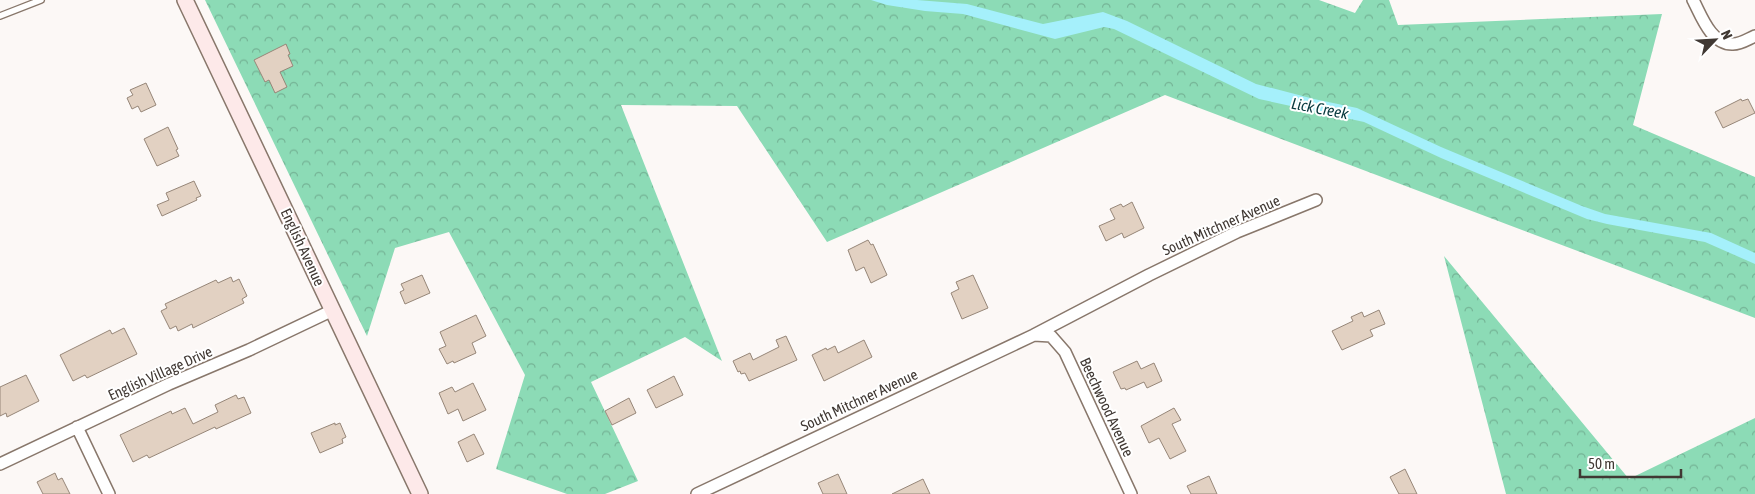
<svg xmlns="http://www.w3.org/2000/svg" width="1755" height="494" font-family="'Asap Condensed',sans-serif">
<defs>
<pattern id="forest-crowns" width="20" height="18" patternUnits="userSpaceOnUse" patternTransform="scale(1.25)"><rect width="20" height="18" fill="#8cdbb6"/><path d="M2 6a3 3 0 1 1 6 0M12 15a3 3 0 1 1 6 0" fill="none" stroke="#74b395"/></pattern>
</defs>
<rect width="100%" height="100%" fill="#fcf8f6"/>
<path fill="url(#forest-crowns)" d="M205,0H1319L1355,13L1363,0H1389L1398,25L1662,14L1633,125L1755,177V318L1165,95L827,242L737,106L621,105L722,361L685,337L591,382L638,481L605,494H567L496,469L525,375L449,232L395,248L367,336Z
M1444,256L1629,479L1755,418V494H1506Z"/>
<path fill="#a5f0fb" d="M871,0H917L967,4L1043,24L1103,12L1127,21L1256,84L1314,99L1357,108L1441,147L1582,206L1605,214L1711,233L1755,253V264L1705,242L1607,224L1587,219L1441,158L1364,122L1259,99L1114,29L1104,27L1055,39L963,14L925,11L887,5Z"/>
<path fill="#e2d1c2" stroke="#968678" d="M286,44L290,54L288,55L293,66L280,72L287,87L275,93L269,80L265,82L254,60Z
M146,83L156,105L141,112L138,106L132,109L127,98L133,95L130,90Z
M1741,99L1742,101L1748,99L1755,113L1723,128L1715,112Z
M168,127L178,149L176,150L179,156L157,166L144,139Z
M194,181L201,196L196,198L197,200L162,216L157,205L169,200L166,193Z
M1132,202L1144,228L1124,238L1122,233L1106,241L1099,226L1115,219L1110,209L1121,204L1123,207Z
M868,240L871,245L873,244L887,275L871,283L864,267L856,271L848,250Z
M422,275L430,293L405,304L400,292L404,290L401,284Z
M973,275L988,308L962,319L951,293L959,289L956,282Z
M231,277L233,282L239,279L247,296L242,299L244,303L193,328L192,324L178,331L176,326L170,329L161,311L167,308L165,304L216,280L218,283Z
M1379,310L1385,324L1370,330L1373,336L1342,350L1332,331L1353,321L1351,317L1362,312L1364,317Z
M476,315L486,336L472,343L476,353L454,363L453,361L447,364L439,349L446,346L440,332Z
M124,328L137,354L87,378L85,375L73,381L60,355L110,330L112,334Z
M786,336L797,360L749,381L745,373L741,374L740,371L738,372L733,361L750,353L753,360L779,347L776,340Z
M864,340L872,357L824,381L812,355L826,348L827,350L835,346L838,353Z
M1137,361L1141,369L1154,363L1162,381L1147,388L1144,382L1126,390L1125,388L1121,389L1113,372Z
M26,375L39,401L7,417L6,413L0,416V387Z
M674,376L683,395L656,408L647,390Z
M473,383L486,410L463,421L458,409L448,414L439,393L452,387L455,392Z
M236,395L238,399L244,397L251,413L216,429L215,427L149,458L147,455L133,462L120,435L171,411L172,414L185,408L193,424L218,412L215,405Z
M629,398L636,413L612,425L605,411Z
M1174,408L1181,420L1172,424L1186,451L1170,459L1159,438L1149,443L1141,426Z
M335,423V425L340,423L346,437L342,439L343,443L320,453L311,433Z
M474,434L484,454L467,462L458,442Z
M1405,469L1417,494H1399L1390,477Z
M55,473L58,480L62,478L70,494H43L37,482Z
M838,474L847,494H823L818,483Z
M1209,476L1217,494H1191L1187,486Z
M923,479L930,494H892Z"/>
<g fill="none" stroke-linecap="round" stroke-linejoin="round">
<defs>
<path id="lane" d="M0,16L41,0"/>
<path id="street" d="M1693,0C1701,15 1711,45 1733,44C1741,44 1748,39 1755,36
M1034,335L1149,275L1237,232L1316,200
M77,427L109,494
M0,464L169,384L249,350L333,310
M697,494L1034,335L1051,336L1065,352L1131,494"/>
<path id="secondary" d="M185,0L420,494"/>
</defs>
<use href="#lane" stroke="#88776b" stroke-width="8"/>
<use href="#street" stroke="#88776b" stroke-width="14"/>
<use href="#secondary" stroke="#88776b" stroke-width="18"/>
<use href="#lane" stroke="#fff" stroke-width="5.5"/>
<use href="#street" stroke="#fff" stroke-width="11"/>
<use href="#secondary" stroke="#fde9e9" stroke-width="15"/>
</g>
<g text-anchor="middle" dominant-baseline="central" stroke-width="4" stroke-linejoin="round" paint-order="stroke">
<g font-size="15" fill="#403833" stroke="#fff">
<text transform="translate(1221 225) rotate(-24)">South Mitchner Avenue</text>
<text transform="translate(303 247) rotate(65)">English Avenue</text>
<text transform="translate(160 373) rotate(-24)">English Village Drive</text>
<text transform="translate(859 400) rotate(-25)">South Mitchner Avenue</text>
<text transform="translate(1107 407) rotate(65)">Beechwood Avenue</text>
</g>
<g font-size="16" font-style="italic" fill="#06383d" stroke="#fff">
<text transform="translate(1320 108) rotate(11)">Lick Creek</text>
</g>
</g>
<g transform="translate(1715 40) rotate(65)" stroke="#ffffff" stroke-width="4" paint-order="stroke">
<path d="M0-4L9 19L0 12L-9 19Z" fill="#403833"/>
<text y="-8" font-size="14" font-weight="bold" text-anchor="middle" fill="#403833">N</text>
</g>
<path d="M1580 469v8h101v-8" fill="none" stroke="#403833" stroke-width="2.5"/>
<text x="1588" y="469" font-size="15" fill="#403833" stroke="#ffffff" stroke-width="4" paint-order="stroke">50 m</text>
</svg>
